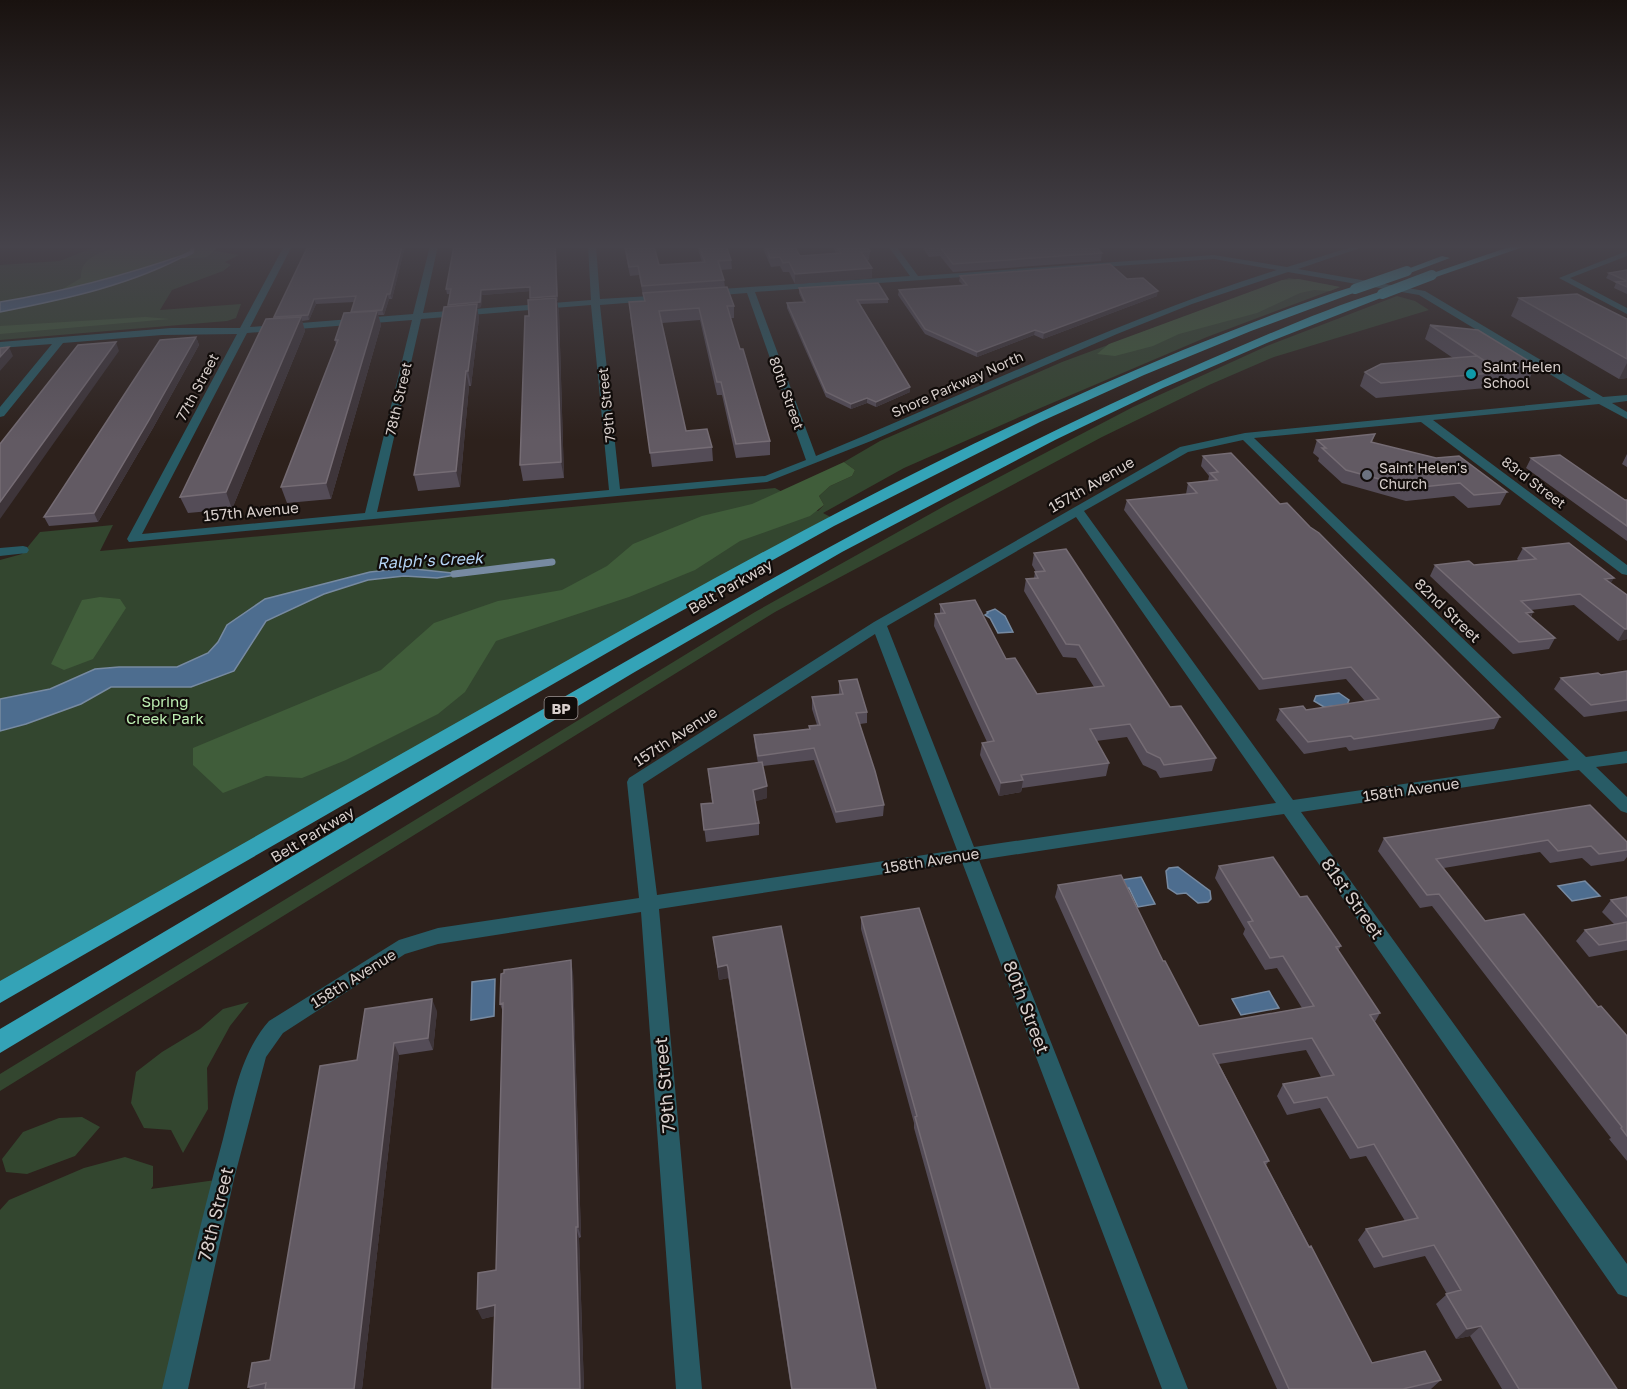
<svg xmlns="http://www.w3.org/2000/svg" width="1627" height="1389" font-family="'Golos Text',sans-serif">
<rect width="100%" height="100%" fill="#2d211c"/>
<path fill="#33462f" d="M97,246H195L193,247L239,255L225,262L231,265L223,271L172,290L160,310L241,304L236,318L227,321L0,340V265L60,261Z
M1289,278L1340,287L1207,337L1031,412L904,468L823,513L836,520L0,993V560L22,554L40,532L113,525L100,551L775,488L818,511L824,505L819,496L830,486L852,476L855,470L844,462L880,441L1062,362Z
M1397,296L1415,301L1429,310L1274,357L1209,385L1102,437L775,612L0,1091V1074L755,612L948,504L1133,407L1267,346Z
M249,1002L230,1026L207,1068L208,1109L183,1153L171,1130L144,1128L131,1103L136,1072L162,1052L200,1029L223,1009Z
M82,1117L100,1127L75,1156L27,1174L6,1172L2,1159L23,1132L59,1118Z
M125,1157L153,1166V1186L151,1189L223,1179L175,1389H0V1210L9,1200L84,1168Z"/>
<path fill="#405d3a" d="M119,246H219L207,257L180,259L187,254L127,275L61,290L81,278C80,256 102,253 119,246Z
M1299,279L1340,287L1330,291L1314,290L1300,293L1257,313L1179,334L1153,346L1115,356L1097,354L1109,344L1282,280Z
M145,317L170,319L0,334V326Z
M844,462L855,470L852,476L830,486L819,496L824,505L810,516L740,541L695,570L629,597L496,641L465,692L438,714L346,760L302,778L266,776L223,793L193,765V748L381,670L434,623L498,601L562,590L607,566L633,544L702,516L752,504Z
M100,597L120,599L126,608L93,659L64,670L51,664L82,600Z"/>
<path fill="#4d6d8f" stroke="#778aa1" stroke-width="1.5" d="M192,252C133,285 66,299 0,312V302C67,291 127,275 192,252Z
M405,568L462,574L437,578L404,576L368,580L324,594L266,621L234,671L191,687H111L81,704L26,724L0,731V699L50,689L95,669L119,667H177L208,653L218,642L227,625L265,599L370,572Z
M995,609L1005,616L1013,632L998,633L990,618L985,615L988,613L987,612Z
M1339,693L1349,700L1347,705L1324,707L1314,701L1316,696Z
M1178,867L1210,891L1211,899L1208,902L1198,903L1186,893L1177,894L1168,888L1166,871L1169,868Z
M1141,877L1155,904L1138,907L1129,888L1125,889L1121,880Z
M1585,881L1600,896L1572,901L1558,886Z
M495,979L494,1016L471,1020L472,982Z
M1269,991L1279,1008L1241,1015L1232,999Z"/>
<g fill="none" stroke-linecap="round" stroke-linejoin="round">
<path stroke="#778aa1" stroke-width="4" d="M184,256L192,252L193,246"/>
<path stroke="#778aa1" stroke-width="7" d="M454,574L552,562"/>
<path fill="#285b65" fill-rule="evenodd" d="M284,246H292L250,327L413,314L430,246H438L423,313L591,300L588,246H596L600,299L667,295L668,297L664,300L600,305L620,489L765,476L806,460L747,293L708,296L704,293L708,290L910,276L888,246H896L918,276L1214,255L1287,267L1355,246H1366L1298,269L1425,291L1603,397L1627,395V401L1612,403L1627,412V419L1599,404L1433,420L1627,565V575L1622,574L1421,422L1254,438L1586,757L1627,751V763L1596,767L1627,797V813L1621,811L1579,770L1301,812L1627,1264V1297L1618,1294L1284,814L979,860L1188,1389H1162L962,862L659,909L702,1389H676L641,912L438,944L405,954L283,1033L266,1057L234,1179L188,1389H162C182,1306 200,1222 223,1139C234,1097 240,1054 269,1021L399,940L438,928L639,898L627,782L629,778L874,622L1180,447L1245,433L1591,399L1419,295L1288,272L1192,304L1117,334L871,441L767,482L129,542L127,539L237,334L162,335L63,343L4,416L0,417V407L52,344L0,348V342L171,328H240ZM1214,259L1277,270C1118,320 969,393 816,456L755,292ZM591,305L609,490L377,512L421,319ZM412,320L365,513L142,534L247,333ZM1243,440L1569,760L1293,800L1084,511L1188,452ZM1076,517L1276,803L974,847L887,626ZM875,634L957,850L657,895L643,784Z
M1627,251V256L1570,278L1627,308V314L1559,278Z
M23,546L27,547L29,550L27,553L0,556V548Z"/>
<path fill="#34a3b7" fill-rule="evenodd" d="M1512,246H1526L1436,277L1427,275Z
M1442,256L1450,258L1410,273L1402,271Z
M1355,286L1360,289L1359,291L1251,331L1144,375L1040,422L834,526L633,638L0,1003V981C220,857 440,731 661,608C830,514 1003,424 1183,350C1239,328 1297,304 1355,286Z
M1382,291L1387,294L1386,296L1274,340L1163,388L1055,440L842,552L633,673L0,1053V1029C258,877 515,722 777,576C917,498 1059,425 1206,361C1264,336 1322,310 1382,291Z"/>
<path stroke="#34a3b7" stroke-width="10" d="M1355,289L1407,271
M1382,294L1432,275"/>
</g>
<path fill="#544c57" d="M308,246H405L392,299H389L384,315H378L381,325L331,499L287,503L281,487L336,345L335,340L351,313L354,302L316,304L309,320L302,321L305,331L232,509L188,513L180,497L274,319V317Z
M454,246H556L558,301H557L559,312L564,478L523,481L520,465L530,300V291L482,295L481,307L477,308L479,318L471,386H469L460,487L418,491L414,475L449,306L450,294H447L446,289Z
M624,246H654L659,265L702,262L697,246H726L731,260L732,269L721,270L724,280L725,287L734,306V318H730L770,441V455L736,458L722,395H717L700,320L662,323L686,431L712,447L713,461L652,467L630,314L644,301V295L643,296L639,275L630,276Z
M762,246H794L800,256L836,253L832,246H866L870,251L869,260H867L872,278L795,284L789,272H783L780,266L771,267Z
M921,246H1130L1097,248L1102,253L1101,261L953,272L940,256L929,257Z
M1263,246H1307L1305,247Z
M1627,270V294L1614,288L1616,283L1606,278L1609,273Z
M960,276L1127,279L1157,296L1043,339L1034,335L977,357L925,334L898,295L899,290L963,285L959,281Z
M799,288L888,299V303L860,304L910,387V392L876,407L867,403L851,409L826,397L787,308V303L803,302L799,293Z
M1519,298L1627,319V378L1619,379L1511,316Z
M1430,325L1535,365L1529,380L1499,383L1497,387L1376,398L1360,386L1365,372L1453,358L1425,339Z
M196,337L199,345L153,428L98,522L49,526L44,517Z
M1375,434L1372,442L1507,492L1500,505L1468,508L1454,496L1406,501L1342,483L1318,461L1319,458L1313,453L1317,440Z
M1627,454V467L1622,464Z
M1203,456L1280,504L1310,527L1500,717L1494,729L1349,751L1346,747L1304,754L1276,720L1280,709L1306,710L1365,701L1346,679L1259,690L1124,510L1127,500L1186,494L1188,483L1208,481L1209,476L1201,466Z
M1531,458L1625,500H1627V541L1526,468Z
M1523,548L1611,583L1627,595V639L1618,641L1574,605L1531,610L1533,612L1531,617L1555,638L1549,649L1513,654L1430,576L1435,565H1474L1519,561L1517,559Z
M1034,553L1170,707L1216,758L1212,771L1160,778L1156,771L1143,765L1127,737L1096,741L1109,763L1106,776L1022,788L1021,792L999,796L980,755L982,743L987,742L934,626L935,614H940V604L1006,659L1037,694L1094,687L1076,658L1063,657L1024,591L1026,579L1034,578L1035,572H1036L1032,565Z
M1627,671V711L1584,717L1554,689L1561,678L1601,675Z
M839,681L867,712V723L860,724L884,805L883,816L836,823L814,760L763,766L767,798L755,801L759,823V835L706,842L701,804L712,803L708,769L758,763L755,747L754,735L809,729V726L817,725L812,709V697L839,694Z
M1590,805L1627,842V857L1624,861L1591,866L1582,858L1550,863L1540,852L1444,868L1485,921L1598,1007L1627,1036V1161L1609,1139L1611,1138L1432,906L1420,908L1378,851L1384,838Z
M1219,866L1300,897L1341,946L1338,951L1380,1013L1375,1022L1617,1389H1502L1470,1336L1456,1339L1436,1304L1447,1294L1425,1256L1374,1268L1358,1240L1366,1229L1405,1221L1366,1156L1350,1159L1320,1108L1287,1115L1277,1096L1283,1084L1321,1077L1306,1050L1219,1064L1269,1161L1266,1165L1372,1363L1441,1380L1431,1389H1277L1055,897L1058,885L1163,961L1199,1026L1302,1008L1277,968L1265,970L1243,934L1245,929L1215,878Z
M1627,897V950L1589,957L1576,941L1585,930L1614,924L1602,912L1611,900Z
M861,917L1079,1389H986L914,1128V1123L861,929Z
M781,926L876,1389H791L729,981L728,978L719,980L713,937Z
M573,972L581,1237L579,1238L584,1389H492L494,1316L482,1319L496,1270L503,1012L500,1004Z
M437,1011L433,1050L399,1055L362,1389H250L248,1387L270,1360L357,1060Z"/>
<path fill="#3e353a" d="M402,246H405L392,299L390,294Z
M555,246L558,301H557L559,312L564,478L530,298Z
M872,268V278L795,284V274Z
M530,287L531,291L482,295L481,307L477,308L479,318L471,386L468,371L448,305L481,290Z
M1158,291L1157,296L1043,339L1044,333Z
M387,294L389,299L384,315L382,310Z
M314,299L316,304L309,320L308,315Z
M377,311L381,325L331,499L326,483Z
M301,317L305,331L232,509L226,492Z
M1035,330L1034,335L977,357V352Z
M196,337L199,345L153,428L98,522L94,513Z
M116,342L119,351L0,519V502Z
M9,347L13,356L0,371V357Z
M1627,363V378L1619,379Z
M466,371L469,386L460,487L456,471Z
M910,387V392L876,407V402Z
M867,398V403L851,409V404Z
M1614,578L1608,588L1605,579Z
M1533,612L1527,623L1526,613Z
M1625,629H1627V639L1618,641Z
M1023,780L1021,792L999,796L1001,783Z
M767,786V798L754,802L753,790Z
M571,960L573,972L581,1237L578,1227Z
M727,965L728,978L719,980L718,967Z
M432,999L437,1011L433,1050L428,1038Z
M394,1043L399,1055L362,1389H354Z
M576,1227L579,1238L584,1389H580Z
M495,1305L500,1315L482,1319L477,1309Z
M1481,1326L1470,1336L1456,1339L1467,1329Z"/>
<path fill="#625a63" stroke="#756c74" stroke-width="1.5" d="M308,246H402L390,294H387L382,310L351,312L356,296L314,299L308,315L274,317Z
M454,246H555L557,296L530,298V287L481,290L480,302L448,305L451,289H446Z
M625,246H654L659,265L705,262L699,246H726L731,260L718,261L724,280L642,286L638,266L629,267Z
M766,246H794L800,256L841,253L837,246H866L870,251L861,252L872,268L795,274L789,262L783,263L780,257L770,258Z
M928,246H1095L1102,253L953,264L940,247L929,248Z
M1110,264L1127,279L1143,278L1158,291L1044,333L1035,330L977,352L925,329L899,290L967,285L960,276Z
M1627,270V287L1616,282L1627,281L1609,273Z
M878,283L888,299L857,300L910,387L876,402L867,398L851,404L826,392L787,303L805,302L799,288Z
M727,287L734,306H727L740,349H743L770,441L736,444L721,382H717L699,308L659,311L686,431L707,429L712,447L650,453L629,302L645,301L643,293Z
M1577,294L1627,319V359L1519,298Z
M556,298L561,462L520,465L525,316H529L528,300Z
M477,304L468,371H466L456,471L414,475L444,307Z
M377,311L326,483L281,487L338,340H335L344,313Z
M301,317L226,492L180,497L266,319Z
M1430,325L1478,330L1535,365L1498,369L1503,372L1381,383L1365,372L1381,364L1477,356L1488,363Z
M196,337L149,420L94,513L44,517L160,340Z
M116,342L0,502V444L78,345Z
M9,347L0,357V348Z
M1375,434L1371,442L1436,458L1459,456L1507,492L1474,495L1460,483L1412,488L1346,470L1322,448H1326L1317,440Z
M1231,453L1280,504L1287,503L1310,527L1319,533L1500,717L1354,739L1351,736L1308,742L1280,709L1303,706L1306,710L1379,699L1351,667L1263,679L1127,500L1197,493L1188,483L1217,480L1210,473L1218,472L1203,456Z
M1560,455L1625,500H1627V526L1531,458Z
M1569,543L1614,578L1605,579L1627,595V629H1625L1580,594L1521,601L1533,612L1526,613L1555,638L1519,642L1435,565L1469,561L1474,565L1536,559L1523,548Z
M1066,549L1170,707L1181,706L1216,758L1164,765L1160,758L1147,752L1130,724L1090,729L1109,763L1021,775L1023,780L1001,783L982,743L994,741L935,614L945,613L940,604L975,600L1006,659L1015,658L1037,694L1104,686L1079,645L1066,644L1026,579L1038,578L1035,572L1045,571L1034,553Z
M1627,671V700L1591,705L1561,678L1598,673L1601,675Z
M857,679L867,712L856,713L875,771L884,805L836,812L814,748L758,756L754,735L810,729L809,726L820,725L812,697L843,694L839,681Z
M762,762L767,786L753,790L759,823L704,830L701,804L713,803L708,769Z
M1590,805L1627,842V850L1599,854L1591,846L1558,851L1548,840L1436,859L1485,921L1524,914L1598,1007L1601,1006L1627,1036V1136L1621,1128L1622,1127L1439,894L1427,895L1384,838Z
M1273,857L1300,897L1307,896L1341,946L1336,947L1380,1013L1370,1015L1617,1389H1519L1481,1326L1467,1329L1446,1294L1461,1290L1434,1245L1383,1257L1366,1229L1418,1218L1374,1144L1358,1148L1327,1097L1294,1103L1283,1084L1334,1075L1312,1038L1213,1054L1269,1161L1264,1162L1309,1247L1311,1246L1372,1363L1425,1351L1441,1380L1403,1389H1289L1058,885L1121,875L1163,961H1165L1199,1026L1314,1006L1283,956L1270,958L1248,922L1253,921L1219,866Z
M1627,897V917L1611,900Z
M919,908L1079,1389H991L915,1117L917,1116L861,917Z
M1627,922V940L1599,945L1585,930Z
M781,926L876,1389H792L728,968L727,965L718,967L713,937Z
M571,960L578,1227H576L580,1389H492L495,1305L477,1309L478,1273L496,1270L503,1003L500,1004L501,974L504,973V970Z
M432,999L428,1038L394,1043L354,1389H265L266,1383L248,1387L252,1363L270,1360L320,1066L357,1060L365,1009Z"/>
<linearGradient id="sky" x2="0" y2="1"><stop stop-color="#19120f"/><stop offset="0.56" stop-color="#46434b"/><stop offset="1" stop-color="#46434b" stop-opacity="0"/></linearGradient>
<rect width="1627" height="440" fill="url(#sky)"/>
<circle fill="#0f9aa8" stroke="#110c0a" stroke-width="2" cx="1471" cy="374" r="6"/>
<circle fill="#6b7280" stroke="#110c0a" stroke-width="2" cx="1367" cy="475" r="6"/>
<g text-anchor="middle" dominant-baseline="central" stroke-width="4.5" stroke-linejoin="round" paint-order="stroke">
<g font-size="14" fill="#d8cfcc" stroke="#110c0a" text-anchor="start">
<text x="1483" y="366">Saint Helen<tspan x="1483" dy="16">School</tspan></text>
<text x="1379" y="467">Saint Helen's<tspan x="1379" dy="16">Church</tspan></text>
</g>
<g font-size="14" fill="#d8cfcc" stroke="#110c0a">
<text transform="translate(957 384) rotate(-24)">Shore Parkway North</text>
<text transform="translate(197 387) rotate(-62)">77th Street</text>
<text transform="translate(787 393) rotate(70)">80th Street</text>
<text transform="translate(398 399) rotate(-77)">78th Street</text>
<text transform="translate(606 405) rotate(-96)">79th Street</text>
<text transform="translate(1534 482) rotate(37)">83rd Street</text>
</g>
<rect fill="#110c0a" stroke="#9c9492" stroke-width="1.5" x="544.5" y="697" width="33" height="22" rx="4.5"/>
<g font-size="14" font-weight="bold" fill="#d8cfcc">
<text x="561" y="708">BP</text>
</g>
<g font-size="15" fill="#d8cfcc" stroke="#110c0a">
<text transform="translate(1091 484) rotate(-30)">157th Avenue</text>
<text transform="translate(251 511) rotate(-5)">157th Avenue</text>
<text transform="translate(730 586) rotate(-30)">Belt Parkway</text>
<text transform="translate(1448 610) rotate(44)">82nd Street</text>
<text transform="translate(675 736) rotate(-33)">157th Avenue</text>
<text transform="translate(1411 789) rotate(-8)">158th Avenue</text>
<text transform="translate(312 834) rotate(-31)">Belt Parkway</text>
<text transform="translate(931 860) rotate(-9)">158th Avenue</text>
<text transform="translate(353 978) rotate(-32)">158th Avenue</text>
</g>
<g font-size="15" fill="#bdeeb2" stroke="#110c0a">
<text x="165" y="701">Spring<tspan x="165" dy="17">Creek Park</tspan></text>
</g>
<g font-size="16" font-style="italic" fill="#b4d4f5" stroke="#110c0a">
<text transform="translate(430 560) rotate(-3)">Ralph’s Creek</text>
</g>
<g font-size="18" fill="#d8cfcc" stroke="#110c0a">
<text transform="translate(1353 898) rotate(55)">81st Street</text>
<text transform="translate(1027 1007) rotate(69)">80th Street</text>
<text transform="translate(664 1085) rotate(-95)">79th Street</text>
<text transform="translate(215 1214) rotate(-76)">78th Street</text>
</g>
</g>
</svg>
